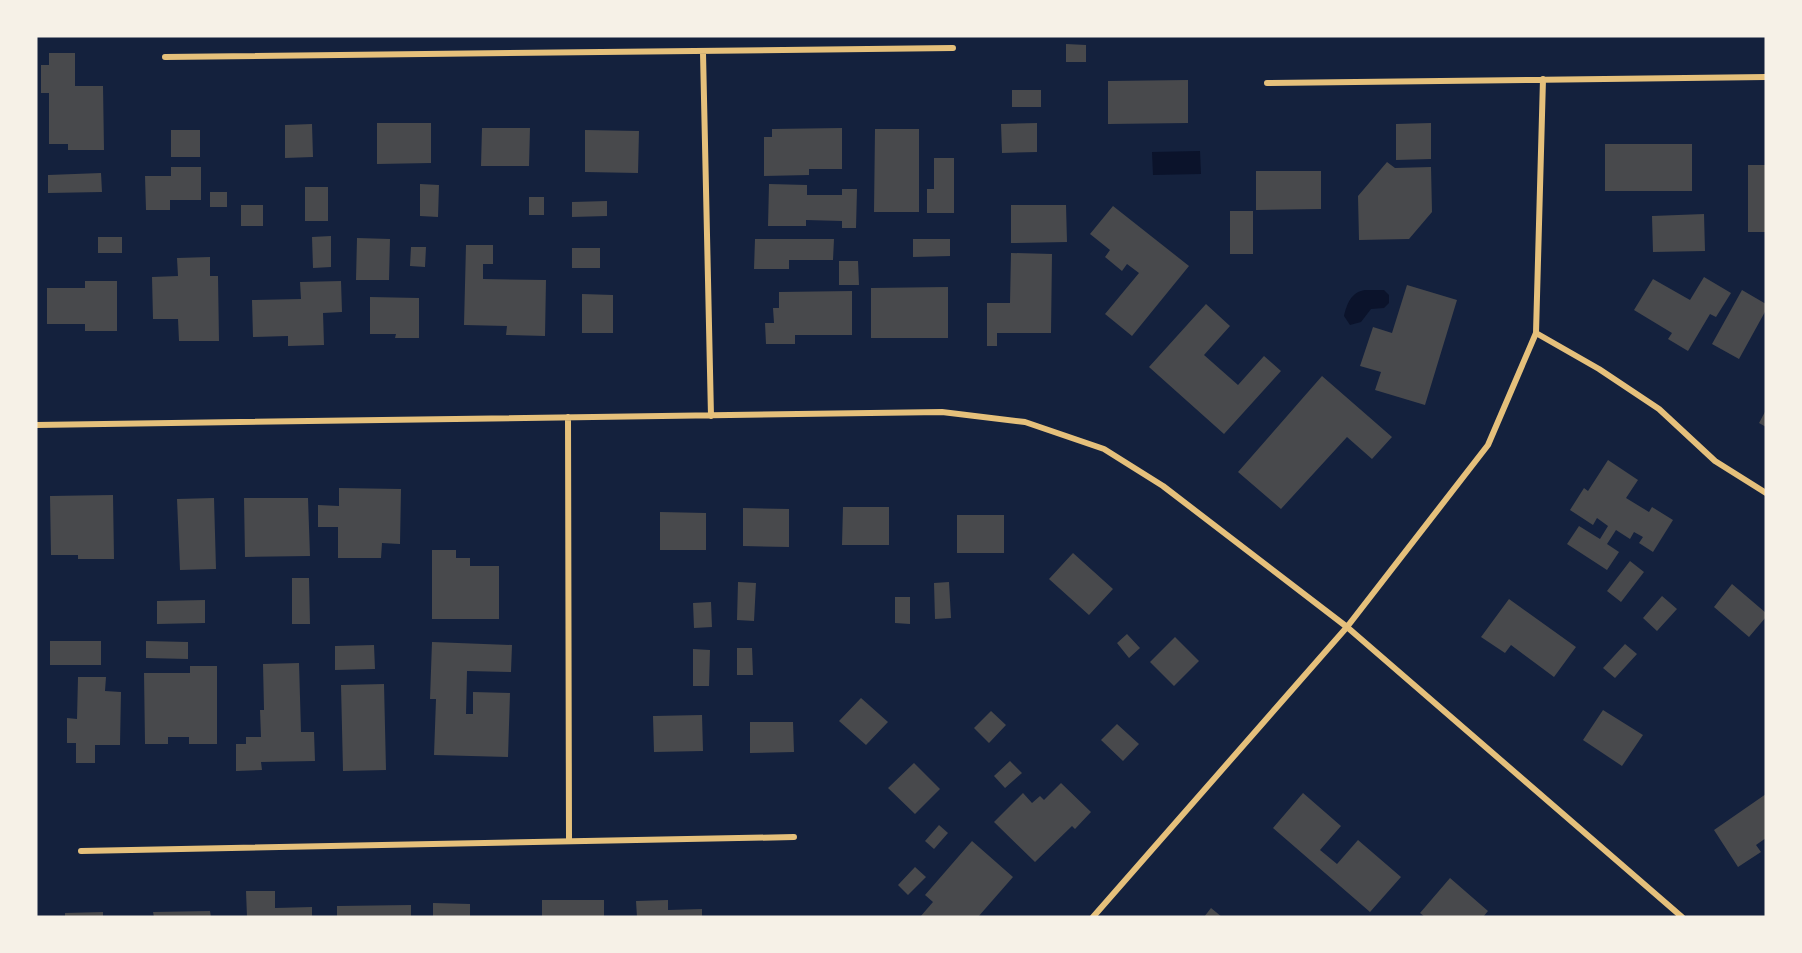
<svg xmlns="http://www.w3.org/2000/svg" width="1802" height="953" font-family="'Alegreya Sans',sans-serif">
<rect width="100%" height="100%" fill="#14213d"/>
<path fill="#0b132b" d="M1200,151L1201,174L1153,175L1152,152Z
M1365,290H1384L1389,295V303L1384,308L1371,309L1361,322L1350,325L1344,316C1347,304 1351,292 1365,290Z"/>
<path fill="#48494c" d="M1066,44L1086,45V62H1066Z
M49,53H75V86H103L104,150H68V144H49V93H41V65H49Z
M1188,80V123L1108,124V81Z
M1012,90H1041V107H1012Z
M377,123H431V163L377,164Z
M1037,123V152L1002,153L1001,124Z
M1431,123V159L1396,160V124Z
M312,124L313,157L285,158V125Z
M482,128H530L529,166H481Z
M842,128V169H809V175L764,176V137H772V129Z
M875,129H919V212H874Z
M171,130H200V157H171Z
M585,130L639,131L638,173L585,172Z
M1605,144H1692V191H1605Z
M934,158H954V213H927V189H934Z
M1387,162L1395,168L1431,167L1432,212L1409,239L1359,240L1358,196Z
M1748,165H1766V232H1748Z
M171,167H201V200H170V210H146L145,176H171Z
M1256,171H1321V209L1256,210Z
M101,173L102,192L48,193V175Z
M420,184L439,185L438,217L420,216Z
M769,184L807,185V195H842V189H857L856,228H842V221L806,220V226H768Z
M305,187H328V221H305Z
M210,192H227V207H210Z
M529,197H544V215H529Z
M607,201V216L572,217V202Z
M241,205H263V226H241Z
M1011,205H1066L1067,242L1011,243Z
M1113,206L1189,266L1132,336L1105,314L1139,273L1127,264L1122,271L1105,257L1110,250L1090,234Z
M1230,211H1253V254H1230Z
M1704,214L1705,251L1653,252L1652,216Z
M331,236V267L313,268L312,237Z
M98,237H122V253H98Z
M357,238L390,239L389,280H356Z
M755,239H834L833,260H789V269H754Z
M913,239H950V256L913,257Z
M466,245H493V264H483V279L546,280L545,336L506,335L507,326L464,325Z
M411,247H426L425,267L410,266Z
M572,248H600V268H572Z
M1011,253L1052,254L1051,333H997V346H987V303H1010Z
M210,257V276H218L219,341H179L178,319H153L152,277L178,276L177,258Z
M839,261H858L859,285H839Z
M1704,277L1731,293L1716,317L1710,314L1688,351L1668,339L1672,333L1634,310L1653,279L1690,300Z
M85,281H117V331H85V324H47V288H85Z
M341,281L342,312L323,313L324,345L288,346V336L253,337L252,300L301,299L300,282Z
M1407,285L1457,300L1425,405L1375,390L1381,372L1360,366L1373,327L1392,333Z
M948,287V338H871V288Z
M1742,290L1766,304V310L1739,359L1712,344Z
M852,291V335H795V344H766L765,323H774L773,308H779V292Z
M582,294L613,295V333H582Z
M370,297L419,298V338H395L396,334H370Z
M1206,304L1230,326L1204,355L1238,385L1264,356L1281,371L1224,434L1149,367Z
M1322,376L1392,437L1372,459L1347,437L1281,509L1238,472Z
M1766,410V427L1759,423Z
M1608,460L1638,480L1626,498L1649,512L1652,507L1673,520L1653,552L1639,543L1643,537L1634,532L1630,539L1616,530L1607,544L1619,552L1607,570L1567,544L1579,526L1600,539L1608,526L1597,518L1593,525L1570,510L1584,488L1588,491Z
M339,488L401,489L400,544L382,543L381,558H338V527H318V505L339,506Z
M113,495L114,559H78V555H51L50,496Z
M214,498L216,569L180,570L177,499Z
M244,498H308L310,556L245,557Z
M843,507H889V545H842Z
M743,508L789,509V547L743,546Z
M660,512L706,513V550H660Z
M957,515H1004V553H957Z
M432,550H456V558H470V566H499V619H432Z
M1073,553L1113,589L1089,615L1049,579Z
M1630,561L1644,572L1621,602L1607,591Z
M292,578H309L310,624H292Z
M738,582L756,583L754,621L737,620Z
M949,582L951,618L935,619L934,583Z
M1732,584L1766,613V617L1749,637L1714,607Z
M1662,596L1677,609L1657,631L1643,618Z
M895,597H910V624L895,623Z
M1509,599L1576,647L1554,677L1511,645L1505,653L1481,637Z
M205,600V623L157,624V601Z
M711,602L712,627L694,628L693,603Z
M1127,634L1140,648L1129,658L1117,643Z
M1175,637L1199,661L1174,686L1150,662Z
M50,641H101V665H50Z
M146,641L188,642V659L146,658Z
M432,642L512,645L511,672L467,671L466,714H473V692L510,693L508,757L434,755L436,699H430Z
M1625,644L1637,654L1615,678L1603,668Z
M374,645L375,669L335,670V646Z
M737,648H752L753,675H737Z
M693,649L710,650L709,686H693Z
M299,663L301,732H314L315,761L261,762L262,770L236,771V744H246V737H261L260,710H264L263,664Z
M190,666H217V744H189V737H168V744H145L144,673H190Z
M78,677H106L105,691L121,692L120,745H95V763H76V743H67V718L77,719Z
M384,684L386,770L343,771L341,685Z
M861,698L888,722L866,745L839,721Z
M1603,710L1643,735L1622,766L1583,740Z
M991,711L1006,725L989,743L974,728Z
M702,715L703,751L654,752L653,716Z
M750,722H793L794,752L750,753Z
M1117,724L1139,744L1123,761L1101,740Z
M1010,761L1022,773L1005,788L994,776Z
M914,763L940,789L915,814L888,788Z
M1061,783L1091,812L1075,829L1072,826L1035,862L994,822L1023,793L1032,803L1040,796L1044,800Z
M1303,793L1341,826L1320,850L1337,864L1358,840L1401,877L1370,912L1273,828Z
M1766,794V838L1756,845L1761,852L1738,867L1714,830Z
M939,825L948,833L934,849L925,841Z
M972,841L1013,877L978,917H920L933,902L925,895Z
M915,867L926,877L908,895L898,885Z
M1450,878L1488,911L1483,917H1425L1420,913Z
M246,891H275V908L312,907V917H247Z
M542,900H604V917H542Z
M668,900V910L702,909V917H637L636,901Z
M433,903L470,904V917H433Z
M411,905V917H337V906Z
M1211,908L1222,917H1204Z
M210,911L211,917H154L153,912Z
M103,912V917H65V913Z"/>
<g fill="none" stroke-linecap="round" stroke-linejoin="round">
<path stroke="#e5c07b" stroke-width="6" d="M703,53L711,416
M165,57L953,48
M1267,83L1766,77
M1536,333L1599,369L1659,409L1715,461L1766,493
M568,417L569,841
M36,425L942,412L1025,422L1104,449L1163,486L1347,627L1682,917
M81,851L794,837
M1093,917L1347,627L1488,445L1536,333L1543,79"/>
</g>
<rect width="1802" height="953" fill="none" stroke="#f6f1e7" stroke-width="75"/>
</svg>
